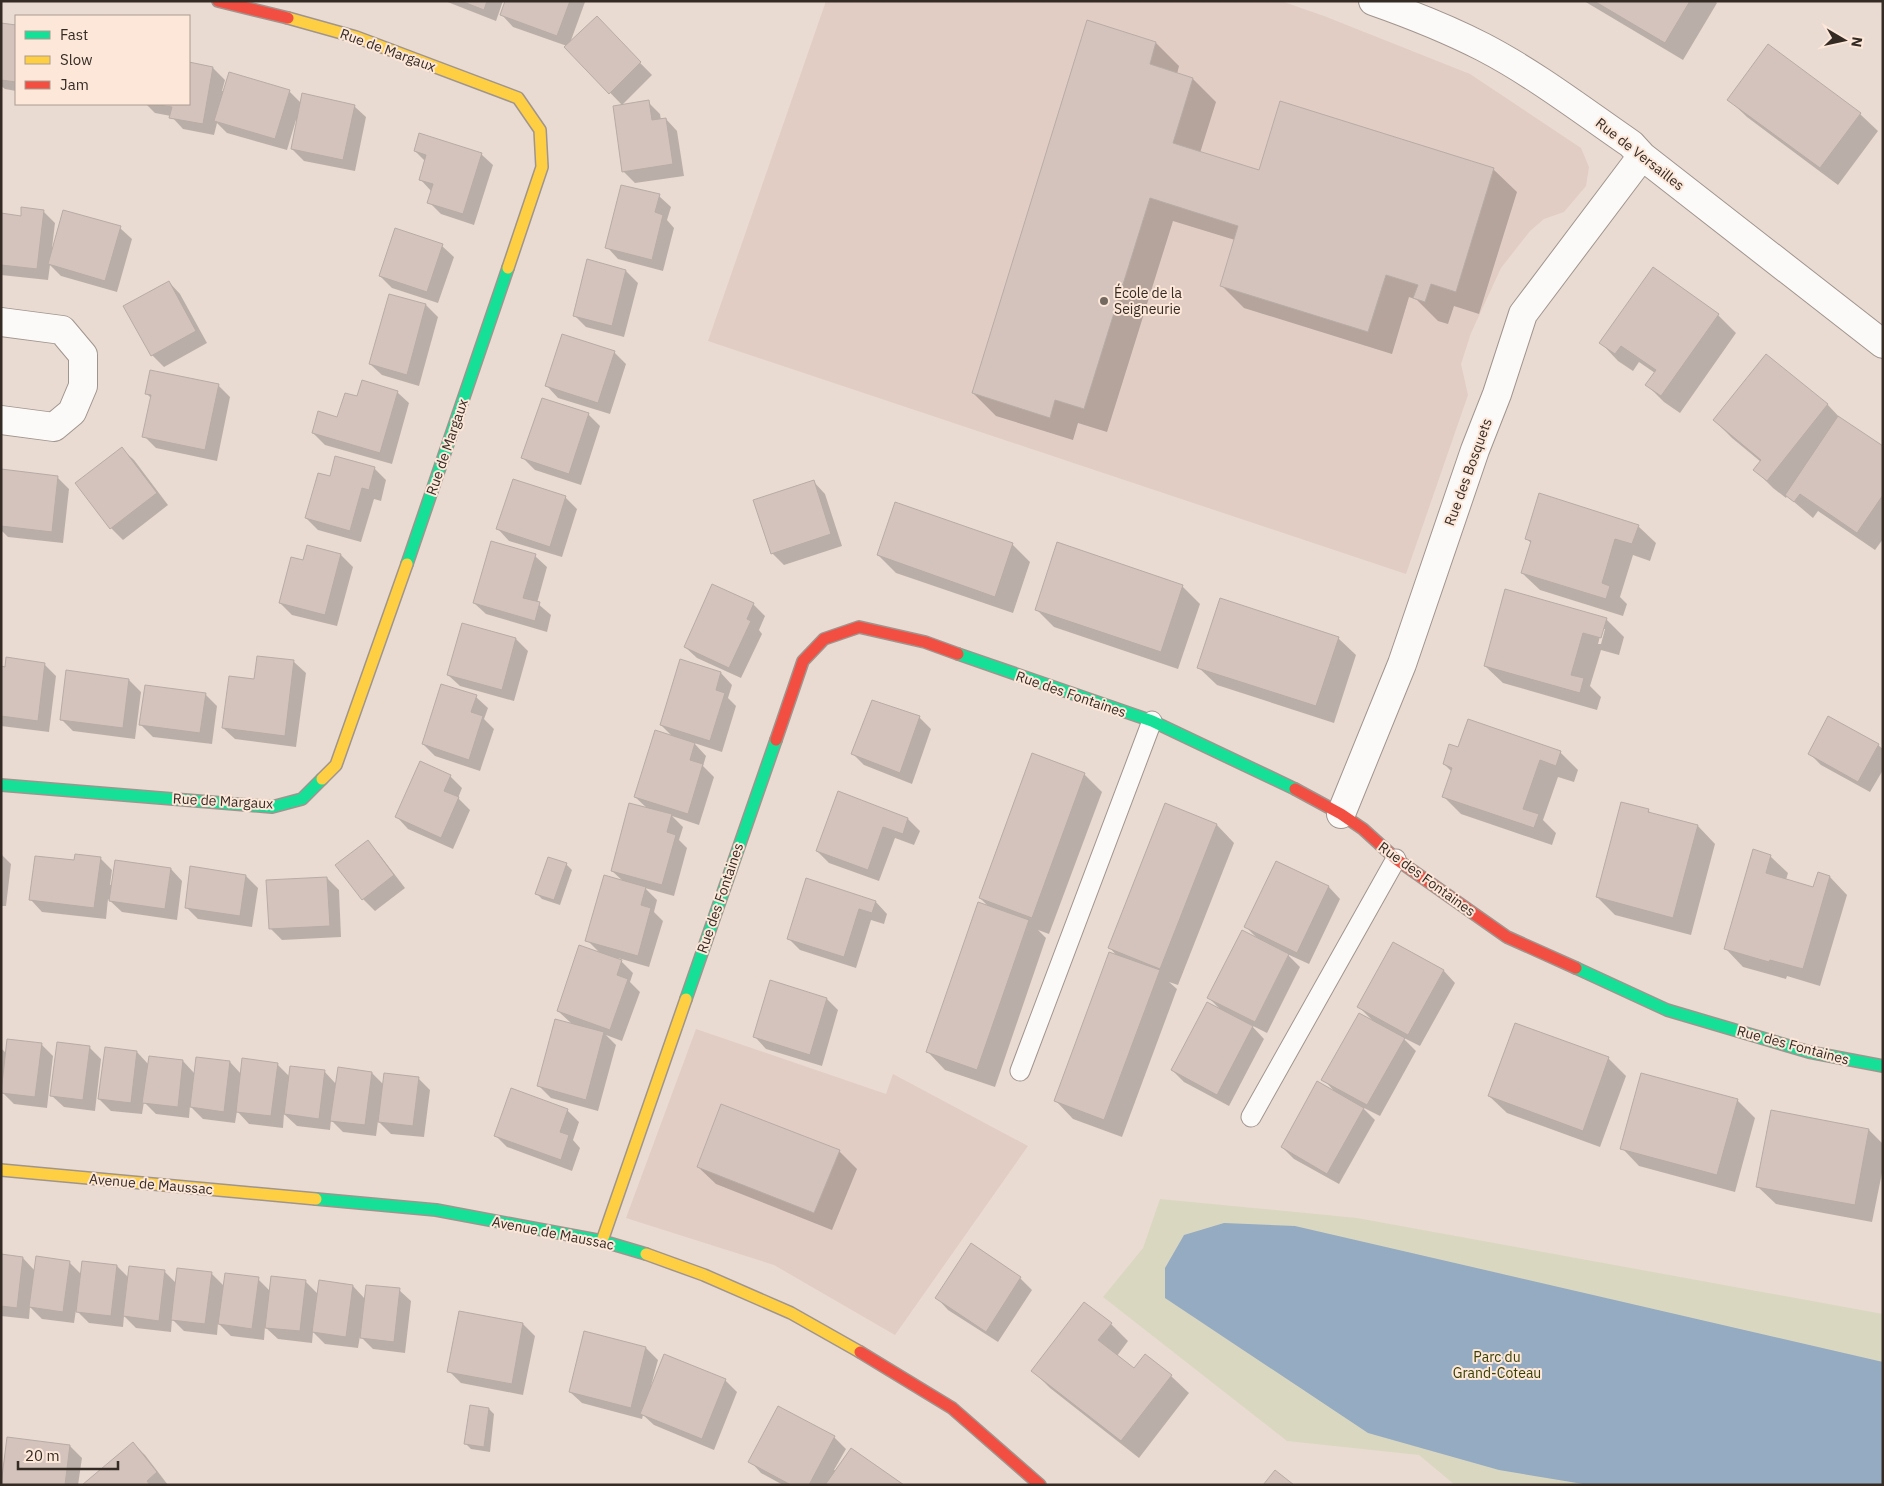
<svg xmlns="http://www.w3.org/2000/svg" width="1884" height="1486" font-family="'IBM Plex Sans',sans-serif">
<rect width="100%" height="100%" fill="#e9dbd2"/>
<path fill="#e1cdc4" d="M826,1H1281L1324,16L1470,74L1581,148L1589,167L1586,186L1564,212L1544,219L1530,231L1501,268L1471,333L1461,364L1468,395L1406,574L708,341Z
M696,1029L886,1094L893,1074L1028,1146L895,1335L774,1265L626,1218Z"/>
<path fill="#dad7c1" d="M1160,1199L1357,1218L1883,1314V1485H1455L1419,1455L1287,1441L1103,1297L1143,1248Z"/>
<path fill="#94abc1" d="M1224,1223L1295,1226L1883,1362V1485H1589L1499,1470L1368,1433L1165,1298V1268L1184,1235Z"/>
<path fill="#0003" fill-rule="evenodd" d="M445,1H503L496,21Z
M507,1H584L585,2L570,43L596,18L652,75L622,105L566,47L567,46L513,27L502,15Z
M1584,1H1715L1717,3L1683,60Z
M2,24L16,26V91L5,89L1,86Z
M1156,43L1179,66L1177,74L1193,79L1216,102L1200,153L1260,172L1493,169L1517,192L1479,314L1454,306L1448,324L1438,321L1417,300L1409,297L1392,354L1244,308L1221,285L1235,240L1173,221L1107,432L1078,423L1073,440L996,416L973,393Z
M189,64L213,68L225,80L222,91H289L301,103L354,106L366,117L355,171L304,161L292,149L298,121L296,120L287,150L227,133L217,123L214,135L183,129L171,116L155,113L146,104H189Z
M1729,100L1860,114L1878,131L1838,185L1747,117Z
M648,102L660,114L661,120L666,119L677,131L684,176L635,183L623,171Z
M415,151L481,154L493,165L474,225L441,214L429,202L432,192L420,179L425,161Z
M659,196L671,207L667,220L674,228L663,271L618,259L607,247Z
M43,211L55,223L52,248L120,228L132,239L117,292L61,276L50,265L48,280L1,275V215L22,217Z
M442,246L454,257L438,303L392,288L380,276Z
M626,271L638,283L624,337L586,327L574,315Z
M169,282L180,294L207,343L164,367L152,355Z
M390,295L426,305L438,317L419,386L382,375L370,364Z
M1718,315L1736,333L1680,413L1664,402L1646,384L1655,373L1639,362L1633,371L1618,361L1601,343Z
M614,352L626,364L610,414L558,398L547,386Z
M1766,356L1828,405L1842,420L1883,448V539L1875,550L1818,511L1813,518L1787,496L1786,498L1773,488L1755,470L1761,462L1732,438L1714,420Z
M218,385L230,397L217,461L156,448L144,436L152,399L146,393Z
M397,392L409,403L392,464L325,445L313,433L338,418L358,398Z
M588,414L600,426L581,485L535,470L523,458Z
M122,449L134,460L168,505L123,540L111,528Z
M336,457L375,469L386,480L381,501L374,499L361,542L318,530L306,518L331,477Z
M57,477L69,489L63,543L8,537L1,530V480Z
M814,482L825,494L842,546L784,565L772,553Z
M565,497L577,509L562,557L509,541L498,529Z
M1638,526L1656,543L1650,561L1633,555L1620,597L1627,604L1623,616L1540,590L1522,573L1531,543L1526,538Z
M1012,544L1030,562L1013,613L896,573L878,555Z
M308,547L341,555L353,567L337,626L292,615L280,603L304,562Z
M535,556L547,567L537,603L551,615L547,632L486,614L474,603Z
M1182,586L1200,604L1178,669L1054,627L1036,609Z
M753,604L765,616L759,630L762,634L741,678L697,658L685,647Z
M1606,619L1624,637L1619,655L1601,650L1590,686L1601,697L1597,710L1503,683L1485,666ZM1602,629H1605L1601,644H1598Z
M463,624L516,639L528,651L514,701L460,686L448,675Z
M1338,638L1356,655L1334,723L1217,685L1199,668Z
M294,662L306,673L296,747L235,739L223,728L255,681Z
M44,664L56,676L49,732L1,726V667Z
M721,673L732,685L728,698L736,706L722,752L694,743L706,756L703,766L714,777L699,825L672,816L683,827L679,840L687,848L674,896L645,888L657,900L654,912L663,921L649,967L618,958L633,973L630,982L640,992L622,1041L606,1035L616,1045L598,1111L551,1098L539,1086L572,1024L558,1011L600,953L587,940L623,881L612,871L648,809L635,797L673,737L661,725Z
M129,680L141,692L135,739L73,731L61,719Z
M205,694L217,706L212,744L153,737L141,725Z
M476,697L488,708L484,719L494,729L480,771L435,756L423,744Z
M919,717L931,729L912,784L864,765L852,753Z
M1878,745L1883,749V770L1870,792L1821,765L1809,753Z
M1459,748L1560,752L1578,770L1574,782L1558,777L1543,820L1556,833L1552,845L1461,814L1444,797L1452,772L1444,764Z
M1084,774L1102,792L1049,934L1038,930L1046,938L995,1087L945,1070L928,1052L989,907L980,898Z
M450,776L462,788L458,798L470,810L453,849L408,829L397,817Z
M838,793L908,819L920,831L914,845L895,838L879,881L829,863L817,851Z
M1165,805L1217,825L1234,843L1178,985L1169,982L1177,989L1122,1137L1073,1119L1056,1101L1118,957L1109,947Z
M1648,810L1652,815L1698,826L1715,844L1691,935L1615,915L1597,897Z
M368,842L379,854L405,888L375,911L363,899L337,866Z
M1,854L11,864L6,906H1Z
M1770,856L1788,873L1786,880L1814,889L1818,874L1830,877L1847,895L1820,986L1787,976L1786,979L1743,967L1726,949Z
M100,858L112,870L110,885L171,869L182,881L177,920L122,912L108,899L106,919L42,912L31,900L75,862Z
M1277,862L1329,887L1340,899L1309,964L1287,954L1300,967L1267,1033L1251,1025L1264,1039L1229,1106L1184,1082L1172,1070L1220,1009L1209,998L1258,939L1246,927Z
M566,864L572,870L560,905L542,899L536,893Z
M246,876L258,888L252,927L198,919L186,907Z
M327,878L339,890L341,937L282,940L270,928Z
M876,902L887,914L884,924L871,920L856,968L800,950L788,938Z
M1393,944L1444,971L1455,983L1420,1046L1402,1037L1416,1051L1380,1116L1362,1107L1375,1120L1339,1184L1294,1159L1282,1147L1335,1092L1323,1079L1373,1021L1359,1007Z
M827,999L838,1010L822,1066L766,1049L755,1037Z
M1515,1024L1609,1059L1626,1076L1600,1147L1507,1113L1489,1096Z
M41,1044L53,1056L47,1108L14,1104L2,1092L1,1095V1048L6,1053Z
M90,1048L101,1059L95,1111L64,1107L52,1096Z
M137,1052L149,1065L183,1061L195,1074L230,1062L242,1075L277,1064L290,1077L324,1071L336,1084L372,1073L384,1085L418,1078L430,1090L424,1137L391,1134L378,1121L376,1136L343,1132L331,1120L330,1130L297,1126L284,1114L283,1128L249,1124L237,1111L235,1123L203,1119L190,1106L189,1118L156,1114L144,1102L142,1114L111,1111L99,1099Z
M1737,1100L1755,1118L1735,1192L1639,1166L1622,1148Z
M567,1110L579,1122L573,1140L580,1148L572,1171L507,1147L496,1136Z
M1772,1112L1869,1130L1883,1144V1168L1872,1222L1776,1204L1758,1187Z
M839,1151L857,1169L832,1230L716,1184L698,1167Z
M972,1244L999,1262L1020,1278L1032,1290L998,1342L948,1310L937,1298Z
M1,1256L23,1258L35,1271L69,1262L82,1275L117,1266L129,1278L164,1271L176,1283L211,1273L224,1286L258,1279L270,1291L305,1281L318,1294L320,1281L353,1286L365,1299L399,1290L411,1301L405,1353L373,1349L360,1336L358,1348L325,1344L313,1332L312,1343L278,1339L265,1327L264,1340L231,1336L218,1323L217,1335L184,1331L172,1319L171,1332L136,1328L124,1316L123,1327L89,1323L76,1310L74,1323L42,1319L30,1307L29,1319L1,1316Z
M460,1312L523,1324L535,1336L523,1395L461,1383L449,1371Z
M1111,1324L1128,1341L1117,1356L1134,1370L1146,1356L1171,1376L1189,1393L1139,1458L1050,1388L1032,1370Z
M646,1348L658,1360L651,1386L725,1380L737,1392L714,1450L654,1425L643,1415L642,1419L582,1403L570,1392Z
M489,1409L494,1414L490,1452L471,1449L466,1444Z
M834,1437L846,1449L834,1470L901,1485H783L761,1473L750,1461Z
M133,1443L145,1455L168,1485H83Z
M70,1446L82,1458L78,1485H2Z"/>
<path fill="#d3c3bc" stroke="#b8aca6" d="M461,1H487L484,10Z
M505,1H570L557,36L500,15Z
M1594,1H1690L1665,43Z
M597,16L641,62L609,94L564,47Z
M1087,20L1156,42L1150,64L1193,78L1173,143L1259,170L1280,101L1494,168L1456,292L1431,284L1425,302L1413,298L1418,285L1386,275L1368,332L1220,286L1238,226L1150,198L1084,409L1055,400L1050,418L972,393Z
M1,23L16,25V82L1,80Z
M1768,44L1861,113L1820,168L1727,100Z
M189,62L213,67L203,124L169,118L172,107L152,104H189Z
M229,72L290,90L275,139L214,121Z
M302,93L355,105L343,160L291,149Z
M649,100L652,120L666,118L673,164L622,172L613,106Z
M419,133L482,153L463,214L427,203L433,184L419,180L426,155L414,151Z
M621,185L660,194L655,212L663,215L652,260L605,248Z
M21,207L44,210L37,269L1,265V213L21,216Z
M63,210L121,226L105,281L48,264Z
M395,228L443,244L427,292L379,276Z
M587,259L626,270L612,326L573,316Z
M1653,267L1719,314L1661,396L1645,385L1656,370L1621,346L1615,354L1599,343Z
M169,281L196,331L151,356L123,306Z
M389,294L426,304L407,375L369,364Z
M562,334L615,351L598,403L545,386Z
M1766,354L1828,404L1767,481L1753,470L1761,460L1713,420Z
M150,370L219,384L205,450L142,437L151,395L145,394Z
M362,380L398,391L380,453L312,433L318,411L337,417L345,393L357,396Z
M542,398L589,413L569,474L521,458Z
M1838,416L1883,446V495L1857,533L1800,494L1794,502L1785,495Z
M122,447L157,493L110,529L75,483Z
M335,456L375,467L369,490L362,488L350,531L305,518L318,473L330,476Z
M1,469L58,476L52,532L1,526Z
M513,479L566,496L550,547L496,529Z
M814,480L831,534L771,554L753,500Z
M1539,493L1639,525L1632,544L1615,539L1602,583L1610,586L1606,599L1521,573L1531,541L1525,539Z
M895,502L1013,543L995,597L877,555Z
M491,541L536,554L523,598L540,602L535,621L473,603Z
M1057,542L1183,585L1161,652L1035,610Z
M307,545L341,554L325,615L279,603L291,557L303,560Z
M712,584L754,603L747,619L751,621L729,668L684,647Z
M1505,589L1607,618L1601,638L1583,633L1571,675L1584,678L1580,693L1484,666Z
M1220,598L1339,637L1316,706L1197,668Z
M462,623L516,638L502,690L447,675Z
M257,656L294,660L285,736L222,728L229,676L254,679Z
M6,657L45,663L38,721L1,716V666L5,667Z
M680,659L721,672L716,690L725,693L710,741L660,725Z
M66,670L129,679L123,728L60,720Z
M441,684L477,695L471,712L483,716L469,760L422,744Z
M145,685L206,693L200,733L139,725Z
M872,700L920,716L900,773L851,754Z
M1828,716L1879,744L1858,782L1808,754Z
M1468,719L1561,751L1556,766L1540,760L1523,809L1539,814L1534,828L1442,797L1452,768L1443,764L1449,744L1458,747Z
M655,730L695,743L690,760L703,764L688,814L634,797Z
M1032,753L1085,773L1032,918L979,898Z
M420,761L451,775L444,791L459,797L441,838L395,817Z
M838,791L908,818L903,834L883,827L868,870L816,851Z
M1621,802L1649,809L1648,812L1698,825L1673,918L1596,897Z
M629,803L672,814L667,832L676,835L662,885L611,871Z
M1165,803L1217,824L1160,969L1108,948Z
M368,840L394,875L362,900L335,865Z
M1753,849L1771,855L1766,873L1813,887L1818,872L1830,876L1803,969L1770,960L1769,962L1724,949Z
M75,854L101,857L94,908L29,900L35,856L74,860Z
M548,857L567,863L554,900L535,894Z
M115,860L171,868L165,909L109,901Z
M1276,861L1329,886L1297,953L1244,927Z
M190,866L246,875L240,916L185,908Z
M604,875L646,887L641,905L651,908L638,956L585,941Z
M327,877L330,926L269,929L266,880Z
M806,878L876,901L872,913L859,909L844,957L787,939Z
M978,902L1029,920L977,1070L926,1052Z
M1242,930L1289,954L1255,1022L1207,998Z
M1393,942L1444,970L1408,1035L1357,1007Z
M579,945L622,960L617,975L628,979L610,1030L557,1011Z
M1109,952L1160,970L1104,1120L1054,1101Z
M770,980L827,998L810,1055L753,1037Z
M1207,1002L1253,1026L1217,1095L1171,1070Z
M1359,1013L1405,1038L1367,1105L1321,1080Z
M555,1019L604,1032L586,1100L537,1086Z
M1515,1023L1609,1057L1583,1131L1488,1096Z
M7,1039L42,1043L35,1097L1,1093Z
M57,1042L90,1046L83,1100L50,1096Z
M105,1047L137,1051L131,1103L98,1099Z
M149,1056L183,1060L178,1107L142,1103Z
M196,1057L230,1061L224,1112L190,1107Z
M242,1058L278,1063L271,1116L236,1112Z
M290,1066L325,1070L319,1119L284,1114Z
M338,1067L372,1072L365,1125L330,1121Z
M384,1073L419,1077L413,1126L378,1122Z
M1641,1073L1738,1099L1717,1175L1620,1149Z
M1317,1081L1364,1108L1327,1174L1281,1147Z
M511,1088L568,1109L560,1132L569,1135L561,1160L494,1136Z
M721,1104L840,1150L814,1213L697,1167Z
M1771,1110L1869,1129L1855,1205L1756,1187Z
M971,1243L1021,1277L986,1332L935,1298Z
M1,1254L23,1257L17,1308L1,1306Z
M36,1256L70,1261L63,1312L29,1307Z
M82,1261L117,1265L111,1316L76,1312Z
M129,1266L165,1270L159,1321L123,1316Z
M177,1268L212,1272L205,1324L171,1320Z
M225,1273L259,1277L252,1329L218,1324Z
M271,1276L306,1280L300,1331L265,1328Z
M319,1280L353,1285L346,1337L312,1332Z
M366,1285L400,1288L394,1342L360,1338Z
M1084,1302L1112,1323L1098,1340L1134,1368L1145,1354L1172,1375L1121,1441L1031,1371Z
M459,1311L523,1323L512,1384L447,1372Z
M584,1331L646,1347L631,1408L569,1392Z
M664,1354L726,1379L702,1439L640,1414Z
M470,1405L489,1408L484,1447L464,1444Z
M778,1406L835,1436L809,1485H791L748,1462Z
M7,1437L70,1445L65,1485H1Z
M133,1442L157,1472L147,1481L150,1485H82Z
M851,1448L904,1485H825Z
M1275,1470L1294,1485H1263Z"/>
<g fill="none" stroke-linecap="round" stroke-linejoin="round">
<defs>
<path id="lane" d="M1020,1071L1152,721
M1251,1117L1396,859"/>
<path id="street" d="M1373,1C1410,14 1448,29 1483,47C1535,74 1583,111 1631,144L1642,156L1883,344
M1,322L62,330L83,355V386L72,412L54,427L1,420
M1341,814L1402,664L1475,450L1497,394L1523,314L1642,156"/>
<path id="fast" d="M407,564L508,268
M958,654L1152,721L1295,789
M1,785L272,807L302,799L322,779
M1576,968L1667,1010L1809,1052L1883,1066
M686,999L776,740
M316,1199L436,1210L602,1241L646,1254"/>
<path id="slow" d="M288,18L356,37L518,98L540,130L542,167L508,268
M322,779L336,765L407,564
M1,1170L316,1199
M602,1241L686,999
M646,1254L704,1275L791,1313L860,1352"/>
<path id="jam" d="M218,1L288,18
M776,740L803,661L824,639L859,627L925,642L958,654
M1295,789L1341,814L1363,829L1396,859L1507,937L1576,968
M860,1352L952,1408L1040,1485"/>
</defs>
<use href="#lane" stroke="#a0958e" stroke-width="21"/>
<use href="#street" stroke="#a0958e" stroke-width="30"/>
<use href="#fast" stroke="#a0958e" stroke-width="14"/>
<use href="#slow" stroke="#a0958e" stroke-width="14"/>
<use href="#jam" stroke="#a0958e" stroke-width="14"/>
<use href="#lane" stroke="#fcfaf8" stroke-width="19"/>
<use href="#street" stroke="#fcfaf8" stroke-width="28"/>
<use href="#fast" stroke="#16e098" stroke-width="11"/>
<use href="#slow" stroke="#ffcf43" stroke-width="11"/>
<use href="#jam" stroke="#f24e42" stroke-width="11"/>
</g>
<circle fill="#736961" stroke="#fce7d9" stroke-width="2" cx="1104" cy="301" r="5"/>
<g text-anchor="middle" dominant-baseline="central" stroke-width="4" stroke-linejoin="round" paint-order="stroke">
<g font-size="14" fill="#342b24" stroke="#fce7d9">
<text transform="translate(388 50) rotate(20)">Rue de Margaux</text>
<text transform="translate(1640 154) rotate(38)">Rue de Versailles</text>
<text transform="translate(447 447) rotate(-71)">Rue de Margaux</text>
<text transform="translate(1468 472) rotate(-70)">Rue des Bosquets</text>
<text transform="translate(1071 694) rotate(19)">Rue des Fontaines</text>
<text transform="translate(223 801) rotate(3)">Rue de Margaux</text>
<text transform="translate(1427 879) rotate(36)">Rue des Fontaines</text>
<text transform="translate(720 898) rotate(-71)">Rue des Fontaines</text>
<text transform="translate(1793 1045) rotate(15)">Rue des Fontaines</text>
<text transform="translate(151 1184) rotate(5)">Avenue de Maussac</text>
<text transform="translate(553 1233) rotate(11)">Avenue de Maussac</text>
</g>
<g font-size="14" fill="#342b24" stroke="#fce7d9" text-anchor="start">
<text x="1114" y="293">École de la<tspan x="1114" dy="16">Seigneurie</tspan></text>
</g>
<g font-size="14" fill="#383f02" stroke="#fce7d9">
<text x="1497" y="1357">Parc du<tspan x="1497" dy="16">Grand-Coteau</tspan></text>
</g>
</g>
<rect width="1884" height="1486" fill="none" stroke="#342b24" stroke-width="5"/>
<rect x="15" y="15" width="175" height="90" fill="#fce7d9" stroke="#ac9c91"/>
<rect x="25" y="31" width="25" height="8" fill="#16e098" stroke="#ac9c91"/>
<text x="60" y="40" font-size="15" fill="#342b24">Fast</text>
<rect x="25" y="56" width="25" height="8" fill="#ffcf43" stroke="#ac9c91"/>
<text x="60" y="65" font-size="15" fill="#342b24">Slow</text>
<rect x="25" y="81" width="25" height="8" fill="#f24e42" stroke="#ac9c91"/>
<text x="60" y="90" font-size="15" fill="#342b24">Jam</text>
<g transform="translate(1844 40) rotate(99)" stroke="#fce7d9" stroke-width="4" paint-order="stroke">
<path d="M0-4L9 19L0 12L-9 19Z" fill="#342b24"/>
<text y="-8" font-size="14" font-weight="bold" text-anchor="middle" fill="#342b24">N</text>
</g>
<path d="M18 1461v8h100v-8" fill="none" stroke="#342b24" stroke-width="2.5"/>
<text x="25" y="1461" font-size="15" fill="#342b24" stroke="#fce7d9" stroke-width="4" paint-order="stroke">20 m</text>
</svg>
